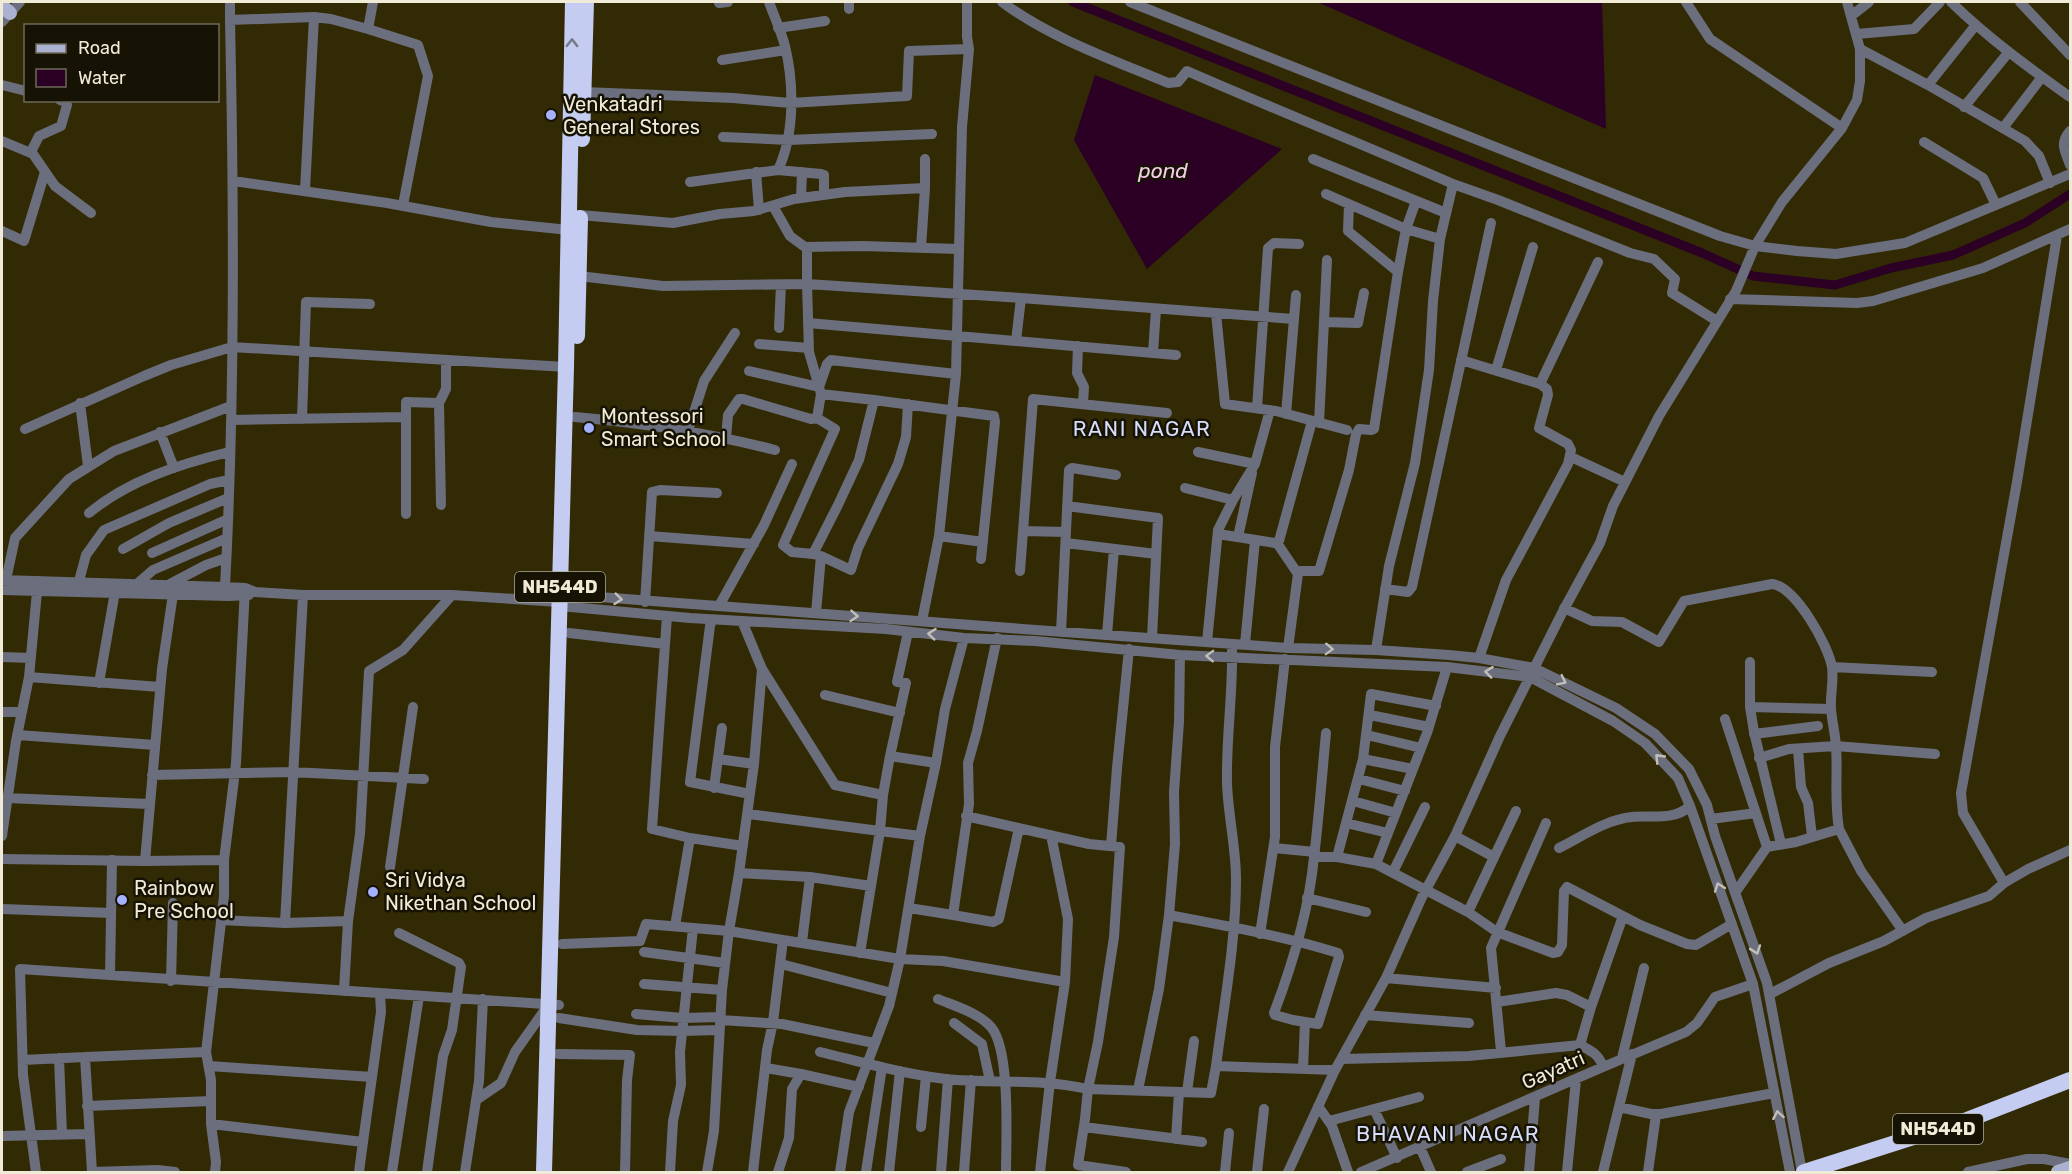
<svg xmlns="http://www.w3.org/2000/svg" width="2072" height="1174" font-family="Rubik,sans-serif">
<rect width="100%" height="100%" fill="#322a05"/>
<path fill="#2c0024" d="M1317,2H1602L1606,129Z
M1095,75L1282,149L1147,269L1074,140Z"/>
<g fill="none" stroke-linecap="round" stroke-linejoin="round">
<path stroke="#2c0024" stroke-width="9" d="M1073,2L1702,253L1753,276L1835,285L1891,268L1953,255L2025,223L2070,194"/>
<path stroke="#6b6e7d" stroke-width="10" d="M230,2V20L314,17L331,19L368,29L373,2
M769,2C774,16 781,31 785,46C794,83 795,134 778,170L821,174L824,175V195
M849,2V9
M1002,2C1050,38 1113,60 1168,83L1178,82L1187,71C1276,110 1365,145 1453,184
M1130,2L1720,236L1755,246L1797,251L1836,254L1905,243L2070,174
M1686,2L1710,39L1842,128
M1951,2C1988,38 2028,67 2070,97
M2020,2L2070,55
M719,3L728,2
M1851,16L1869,2
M2,22L20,2
M778,28L825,21
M368,29L418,45L428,76L403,205
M1857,34L1914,29L1940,2
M1860,49L1928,85L2025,141L2039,156L2050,183
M722,60L786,50
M2,85L26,91
M1928,85L1975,26
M584,92L733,98L790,103L907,96L909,51L969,49
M1964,107L2008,53
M2003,128L2042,77
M2070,131C2059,144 2065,150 2070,165
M723,137L789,140L932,134
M2,141L33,154L55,186L91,213
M1924,142L1983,178L1996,205
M31,152L39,136L61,126L67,105L66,102L60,100
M1313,159L1446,213
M756,172L759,210
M233,181L387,203L491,222L569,230
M690,182L778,170
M305,190L314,17
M1326,194L1406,229L1440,239L1453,184L1498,200L1630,253L1654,259L1675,279L1672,293L1717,321
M801,198L802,172
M1349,204L1348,231L1398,272
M773,206L790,236L805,247L863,246L958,249
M580,215L673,223L720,214L754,211L794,199L845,192L925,188V159
M2,231L24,241L45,172
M921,248L925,188
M579,276L663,286L807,284V247
M1730,299L1857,303L1873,301L1983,268L2070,229
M1216,313L1225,404L1276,411L1347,430
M1324,322L1358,323L1364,293
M808,323L1176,355
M779,328L781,285
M1016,341L1021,298
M759,344L809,348
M1078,346L1077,373L1084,387L1083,404
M1153,353L1156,309
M1461,360L1540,384L1547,389L1548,395L1539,428L1568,444L1571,450L1568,464L1506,580L1479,658
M1496,370L1533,247
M749,371L819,387L827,364L831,360L956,374
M1540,384L1598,262
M874,400L821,394L809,352L807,284L1021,298L1294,319
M80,403L88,466
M1257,408L1268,248L1274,243L1299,244
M1286,414L1296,295
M575,417C643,423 709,433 775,450
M302,419L306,302L370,304
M231,420L405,417
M1319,423L1327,260
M25,429L144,376L171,365L232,347L566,367
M688,431L704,381L735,333
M160,432L174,468
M726,438L728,415L739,399H743L811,419L817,418L821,394
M1198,452L1255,464
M1571,457L1625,482
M1185,488L1233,500
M441,505L439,403L446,389V360
M1067,506L1158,518L1152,638
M89,513C129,480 180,464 229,452
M406,514V402L439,403
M1023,531L1066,532
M1218,534L1275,543L1279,541L1312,421
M649,536L754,544
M939,536L983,542
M1238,537L1252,473
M1066,543L1156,554
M1277,543L1298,574
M123,549L169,523L228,498
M152,553L228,519
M813,554L792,552L783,545L835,429L817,418
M821,556L851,570L858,548L898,464L906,437L908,404
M1020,571L1033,399L1167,413
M2,580L225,587L245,588L255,592L303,595H452L560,602
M6,580L15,538L69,479L114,451L231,406
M79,581L86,555L104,530L210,484L229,480
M138,583L153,570L227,538
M170,584L206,565L226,558
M225,587C235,398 234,209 230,20
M1385,589L1408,592L1412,587L1491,223
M2,590L229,596L249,595
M560,594L1036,630L1288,648L1376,650L1449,655L1479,658L1534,668L1616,708L1655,734L1689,769L1707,805L1715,836L1767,983L1802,1172
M645,602L652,492L660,490L717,493
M560,606L690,618L886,629L964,638L1035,641L1180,655L1447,667L1530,677L1613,721L1645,743L1678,778L1690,806L1753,984L1790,1172
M719,606L764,525L792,464
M1564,608L1592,621L1622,622L1659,642L1684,601L1772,584C1796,587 1828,645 1832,667C1834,681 1830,695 1831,709C1832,721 1835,733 1836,746C1838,774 1834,801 1839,829
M816,613L821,556L813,554L838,505L859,460L874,400L994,416L995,422L981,559
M667,616L652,829L690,838L743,846
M712,620L710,626L690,782L750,794
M922,621L939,536L956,374L962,127L969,49L967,37V2
M1061,632L1069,470L1072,468L1116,475
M569,633L665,644
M1107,635L1114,549
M1207,642L1218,530L1233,500L1255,464L1270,410
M1245,644L1255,540
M1288,648L1298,574L1301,571H1319L1349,470L1356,434L1359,429L1371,430L1374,429L1398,272L1406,229L1416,201
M1376,650L1389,566L1415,463L1429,370L1433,301L1440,239
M2,657L31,658
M1750,662V707L1754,732L1781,844
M1832,667L1932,672
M762,669L835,785L883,795L890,756L936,763L945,709L964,638
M29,677L160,687
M99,683L116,586
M825,695L900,713
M1750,707L1831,709
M2,712H22
M1370,715L1429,727
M1725,719L1767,847
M1754,734L1818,726
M18,735L155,745
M1367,735L1421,748
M1798,749L1801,787L1808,803L1812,836
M890,756L906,683L897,682L908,632
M1759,758L1789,749L1836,746L1935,754
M718,759L754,764
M1363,759L1413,769
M936,763L920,836L900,959L943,961L1065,982L1050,1082L1040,1172
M152,775L293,772L424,779
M1359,779L1405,791
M714,788L722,728
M7,798L149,804
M1353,801L1396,813
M748,814L880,831L883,795
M1711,819L1756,813
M1346,823L1388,833
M1051,835L1068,919L1065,982
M2,836L16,741L29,677L38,581
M1455,836L1494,857
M1111,846L1117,768L1129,649
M1274,848L1315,852
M1559,848C1581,837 1607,819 1632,817C1652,815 1674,821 1690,806
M1314,857H1337L1376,864L1468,912L1497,932L1553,953L1558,952L1562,945L1564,891L1567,887L1640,925L1687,944L1696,945L1732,924
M1337,857L1363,759L1371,694L1436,706
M2,859L145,861L224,860
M145,861L162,669L173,594
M1376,864L1427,733L1447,667
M390,867L413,707
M1393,872L1425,807
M739,873L754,764L762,669L742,621
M2004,883L1963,813L1961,793L2017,482L2057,236
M871,886L880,831L920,836
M1735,893L1767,847L1796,842L1839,829L1861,871L1903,931
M1307,898L1366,912
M909,908L953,915L969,804L968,763L977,731L997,638
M2,909L111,913
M1468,912L1516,811
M953,915L993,922L999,919L1019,828
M1169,915C1226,926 1283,936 1338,953L1339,957L1318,1024L1293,1020L1275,1015L1274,1013C1293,963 1309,910 1314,857C1319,816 1322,775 1326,733
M221,920L285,923L303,595
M285,923L348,921
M675,926L690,838
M399,933L459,963L461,967L452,1030L443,1056L427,1172
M1260,934L1275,837V747L1285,659
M783,940L900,959L889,1006L849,1112L840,1172
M802,942L810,877
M562,944L640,941L646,924L729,931L739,873L810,877L871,886L860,953
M644,952L725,963
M781,964L892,993
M110,975L112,860
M1386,978L1496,988
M171,981L173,903
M644,984L722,990
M344,991L348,921L360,834L369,671L403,650L452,595
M1770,994L1829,963L1884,941L1926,918L1989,896L2004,883L2028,869L2070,850
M938,999C955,1006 979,1013 991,1027C1011,1050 1006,1141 1006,1172
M1591,1007L1623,916
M636,1014L683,1018L720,1017
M1365,1015L1469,1023
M559,1018L637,1030L682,1031L719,1030
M720,1020L782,1024L874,1043
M954,1023L982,1044L990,1081
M1501,1051L1491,948L1546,823
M820,1052C862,1062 903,1074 946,1079C993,1084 1041,1078 1088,1089L1098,1042L1114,937L1120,847L1089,844L966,816
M558,1054L630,1055L627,1080L625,1172
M59,1058L62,1134
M1622,1058L1644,968
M1341,1059L1469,1056L1580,1045
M23,1060L85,1057
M209,1066L372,1077
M1216,1066C1224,1004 1236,942 1236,879C1236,847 1228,815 1227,783C1226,738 1233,694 1232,650
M1603,1067L1686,1032L1697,1023L1715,997L1753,984
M766,1068L801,1074
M1303,1069L1305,1022
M1138,1090L1159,989L1169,915L1175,844L1174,792L1179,722L1180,655
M1187,1092L1194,1041
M476,1100L501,1083L515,1052L549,1004
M87,1106L211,1101
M1318,1106L1332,1126L1348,1172
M1619,1107L1651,1114H1661L1774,1093
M1374,1109L1397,1158
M1329,1121L1419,1097
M211,1124L363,1142L381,1012L380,994
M921,1127L926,1076
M1084,1127L1202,1142
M2,1136L89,1134
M1176,1139L1179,1092
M1420,1147L1431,1172
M36,1172L23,1075L20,969L559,1005
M175,1172L158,1170L92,1172L85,1057L206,1052
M215,1172L216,1162L211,1124V1080L206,1052L224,896V860L236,763L245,588
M359,1172L363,1142
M392,1172L419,996
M465,1172L479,1081L483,999
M670,1172L673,1121L681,1085L680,1052L693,928
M707,1172L714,1131L722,990L729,931L783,940L773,1022L767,1050L753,1172
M778,1172L789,1138L792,1089L801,1074L859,1087
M866,1172L882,1067
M889,1172L900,1071
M941,1172L948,1079
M964,1172L971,1080
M1126,1172L1078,1165L1085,1119L1088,1089L1211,1093L1216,1066L1335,1070
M1225,1172L1229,1133
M1257,1172L1264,1109
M1288,1172L1335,1070L1386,978L1422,897L1455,836L1500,736L1562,613L1600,543L1613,506L1659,416L1736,291L1755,246L1782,202L1842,128L1857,100L1860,81V49L1847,2
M1361,1172L1603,1067C1599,1054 1591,1051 1580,1045L1591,1007L1567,995L1556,993L1497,1002
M1467,1172L1501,1159
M1529,1172L1535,1098
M1567,1172L1576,1080
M1603,1172L1632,1054
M1648,1172L1656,1115
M1968,1172L2027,1159H2044L2070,1164"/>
<path stroke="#abb1d1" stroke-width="14" d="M2,6L10,13
M2058,1172L2070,1168"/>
<path stroke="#c4ccf2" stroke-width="16" d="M582,139L586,2
M577,336L580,218
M544,1172L566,367L573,2
M1804,1172L1967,1120L2070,1080"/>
</g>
<defs><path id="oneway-chevron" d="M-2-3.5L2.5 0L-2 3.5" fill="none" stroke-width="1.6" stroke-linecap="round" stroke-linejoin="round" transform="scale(1.5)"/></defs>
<use stroke="#767987" href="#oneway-chevron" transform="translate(572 43) rotate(-89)"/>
<g stroke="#c1bfb8">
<use href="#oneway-chevron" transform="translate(618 599) rotate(6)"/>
<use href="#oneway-chevron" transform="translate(854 616) rotate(4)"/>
<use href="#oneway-chevron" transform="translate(932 634) rotate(-174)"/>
<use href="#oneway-chevron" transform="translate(1329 649) rotate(2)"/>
<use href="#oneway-chevron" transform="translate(1210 656) rotate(-178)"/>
<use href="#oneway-chevron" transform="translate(1489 672) rotate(-173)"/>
<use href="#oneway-chevron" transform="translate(1562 681) rotate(26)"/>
<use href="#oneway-chevron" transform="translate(1659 758) rotate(-134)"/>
<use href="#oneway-chevron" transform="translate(1719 887) rotate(-110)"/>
<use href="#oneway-chevron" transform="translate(1756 950) rotate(71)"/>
<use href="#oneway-chevron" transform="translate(1778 1115) rotate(-100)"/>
</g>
<g fill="#a5b1fc" stroke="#161305" stroke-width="2">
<circle cx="551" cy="115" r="6"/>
<circle cx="589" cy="428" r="6"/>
<circle cx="373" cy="892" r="6"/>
<circle cx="122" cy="900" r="6"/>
</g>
<g text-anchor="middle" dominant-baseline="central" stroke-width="5" stroke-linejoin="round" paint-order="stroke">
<g fill="#161305" stroke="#afaa98" stroke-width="1.5">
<rect x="515" y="572" width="90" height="30" rx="4.5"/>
<rect x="1893" y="1114" width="90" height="30" rx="4.5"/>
</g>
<g font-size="18" font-weight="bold" fill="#f0ebd7">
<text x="560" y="587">NH544D</text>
<text x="1938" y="1129">NH544D</text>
</g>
<g font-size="20" fill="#f0ebd7" stroke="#161305" text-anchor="start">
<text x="563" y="104">Venkatadri<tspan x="563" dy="23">General Stores</tspan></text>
<text x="601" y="416">Montessori<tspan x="601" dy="23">Smart School</tspan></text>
<text x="385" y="880">Sri Vidya<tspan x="385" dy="23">Nikethan School</tspan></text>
<text x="134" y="888">Rainbow<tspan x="134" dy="23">Pre School</tspan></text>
</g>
<g font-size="20" fill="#f0ebd7" stroke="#161305">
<text transform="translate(1553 1070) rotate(-24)">Gayatri</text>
</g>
<g font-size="21" font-style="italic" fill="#f5cce9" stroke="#161305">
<text x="1163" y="170">pond</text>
</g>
<g font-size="21" letter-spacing="1.5" fill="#d7ddfa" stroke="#161305">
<text x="1142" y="428">RANI NAGAR</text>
<text x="1448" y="1133">BHAVANI NAGAR</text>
</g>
</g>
<rect width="2072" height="1174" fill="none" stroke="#f0ebd7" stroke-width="6"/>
<rect x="24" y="24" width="195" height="78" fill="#161305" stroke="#6d6959" stroke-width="1.5"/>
<rect x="36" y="44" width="30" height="9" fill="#abb1d1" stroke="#6d6959" stroke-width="1.5"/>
<text x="78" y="54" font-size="18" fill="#f0ebd7">Road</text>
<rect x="36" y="69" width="30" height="18" fill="#2c0024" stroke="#6d6959" stroke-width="1.5"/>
<text x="78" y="84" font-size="18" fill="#f0ebd7">Water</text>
</svg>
